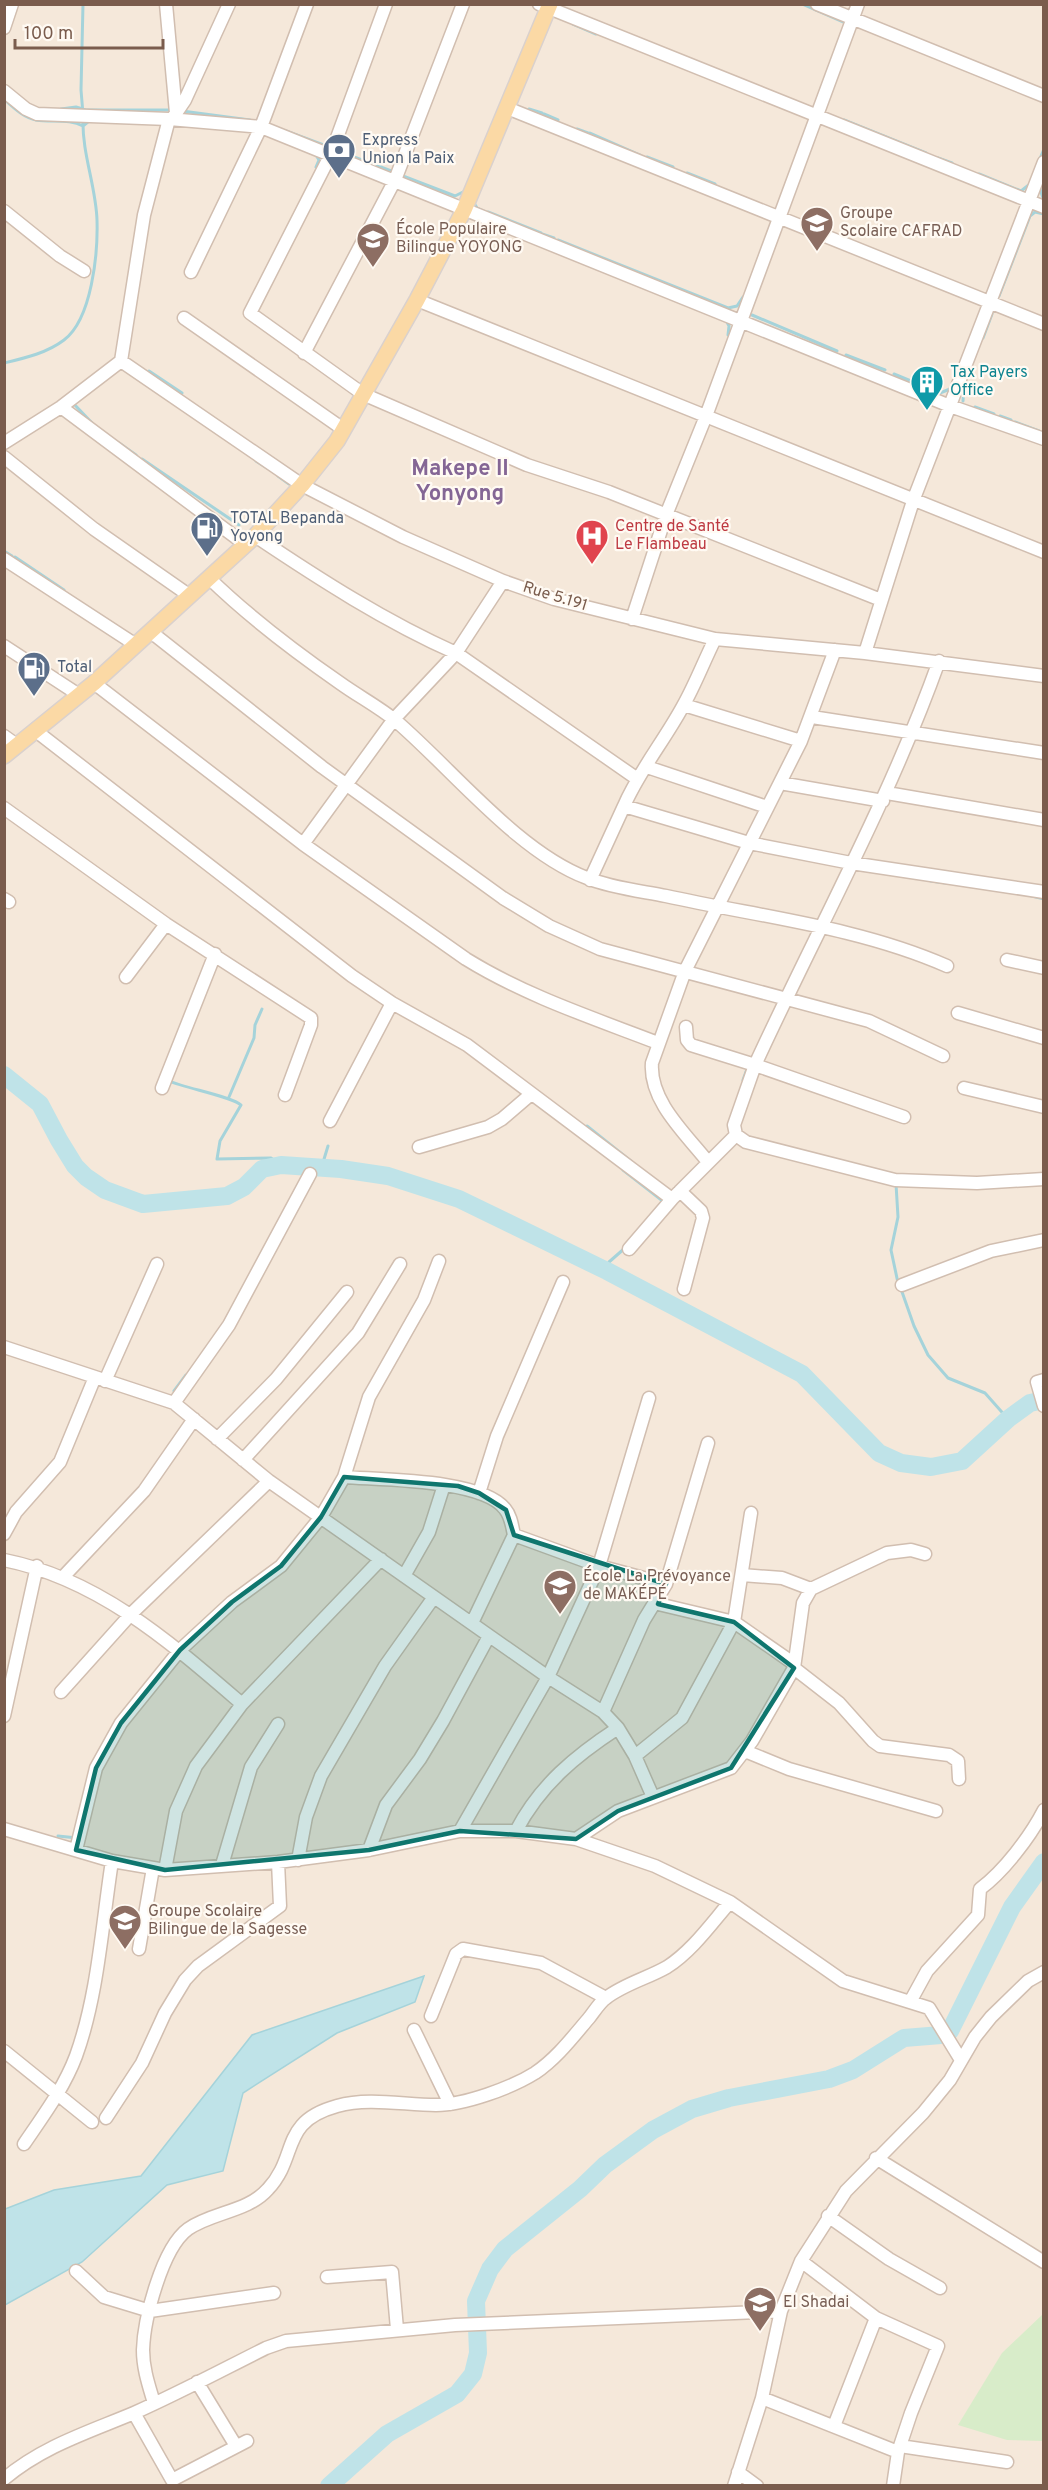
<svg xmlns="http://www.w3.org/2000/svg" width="1048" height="2490" font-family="Overpass,sans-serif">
<rect width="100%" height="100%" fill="#fdf6ec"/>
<path fill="#f5e8da" d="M5,5H1043V2485H5Z"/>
<path fill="#d8ecc9" d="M1043,2314V2441L1007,2440L958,2425L1002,2353Z"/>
<path fill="#bfe3e8" stroke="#a5d3da" stroke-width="1.5" d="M424,1976L415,2002L337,2033L243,2093L223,2171L167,2185L82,2262L5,2305V2209L54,2190L141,2176L252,2035Z"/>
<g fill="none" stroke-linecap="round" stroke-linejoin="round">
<path stroke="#a5d3da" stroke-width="3" d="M802,4L843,22
M573,24L596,34
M4,99C14,108 23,117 36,120C52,123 69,118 83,126L89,121
M61,109L76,107L86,110H149
M529,109L542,113
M149,110H171
M182,111L250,120
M83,114L81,90L83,4
M544,114L558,120
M844,120L926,153
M577,129L588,133
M286,131L329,147
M590,133L640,155
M338,151L394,172
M316,155L319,160L316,167
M647,157L673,167
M938,158L952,163
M1039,161L1044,149
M687,173L715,184
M979,174L1021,191L1030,184
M403,176L455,196L465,191
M1040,189L1044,201
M474,203L477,208L486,212
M488,212L541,233
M542,234L554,238
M558,240L728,308L737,306L743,297
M999,296L1030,216L1035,212L1044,214
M752,315L837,351
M726,320L729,326L728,335
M983,338L992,314
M846,355L885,370
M4,363C25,358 47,353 64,340C92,319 98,253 97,220C96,187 82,153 83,120
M149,371L182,393
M894,374L940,393L950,389
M963,401L964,386
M72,402L94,425
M975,407L994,414
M1000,416L1011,420
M1015,422L1039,431
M119,443L136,455
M142,459L239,525
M256,461L267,468
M278,476L289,484
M4,551L12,556
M15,557L64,590
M931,881L946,883
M1028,895L1044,899
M743,1080L747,1069
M169,1081C185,1088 233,1097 241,1105L220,1141L217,1159L271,1158L281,1165
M229,1097L254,1038L255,1025L262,1009
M587,1126L632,1162
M321,1169L328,1146
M623,1170L664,1202
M896,1184L898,1217L891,1250L898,1283
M607,1271L609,1262L625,1248
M901,1289L914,1326L928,1355L948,1378L985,1393L1008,1419
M174,1391L186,1375
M58,1836L77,1838"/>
<path stroke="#bfe3e8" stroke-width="18" d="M4,1075L40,1104L59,1140L75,1166L86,1177L105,1190L143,1204L227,1196L244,1187L262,1169L281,1165L341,1169L388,1176L459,1199L607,1271L802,1374L879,1453L901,1463L931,1467L962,1461L1008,1419L1030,1403L1044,1400
M329,2486L387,2434L457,2394L473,2374L478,2353L476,2301L490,2269L505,2249L580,2189L605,2165L653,2130L692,2109L729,2098L829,2079L853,2070L904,2038L941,2035L950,2031L1012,1907L1044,1862"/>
<defs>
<path id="minor" d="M166,4L176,113
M386,4L331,154L250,313L363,394L527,465L609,492L881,600
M539,4L1044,207
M817,4L1044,96
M4,28L12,4
M4,91L26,109L37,114L169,119L261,127L950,406L1044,439
M507,108L1044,324
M172,119L185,100L229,4
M4,211L60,256L84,271
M191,272L261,127L307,4
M417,300L1044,552
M184,318L343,429
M304,353L395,180L463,4
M121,361L302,485L403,537L503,581L554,599L715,639L865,653L1044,676
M61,407L246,545
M4,443L61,407L121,361L144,215L169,119
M4,457L94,529L190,596
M255,536C319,579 386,622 456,653L636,778
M4,559L136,645
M209,578C249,617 294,651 340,683C358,696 379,707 396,721C453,770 518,852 587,878C612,888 641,891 666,896C761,917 858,927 947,966
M632,619L666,515L706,416L858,4
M151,632L322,767L503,898L549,926L600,949L869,1021L943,1056
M715,639C704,661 695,685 683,706C664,741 639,771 624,806L749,843L851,863L1044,892
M4,646L79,695
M865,653L913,501L1044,162
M94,683L303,844L466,959C526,996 593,1018 658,1043
M684,705L801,741
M812,717L1044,753
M36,731L352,976L392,1003L467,1045L672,1199
M4,736L18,746
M647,767L767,807
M780,783L883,801
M887,793L1044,820
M4,808L166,924L311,1018V1025L285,1095
M303,844L394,719L456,653L503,581
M590,880L624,806
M4,899L9,902
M1007,960L1044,968
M126,977L166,924
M958,1013L1044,1038
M686,1027L687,1040L691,1045L755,1065L734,1125L736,1135L746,1142L895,1180L977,1183L1044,1179
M162,1088L215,954
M964,1088L1044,1107
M904,1117L755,1065C817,930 889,801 939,661
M330,1121L392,1003
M419,1147L488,1127L502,1119L530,1095
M708,1162C686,1134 649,1101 652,1063L685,971L801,741L835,650
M680,1191L701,1211L703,1218L684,1289
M629,1249L672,1199L736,1135
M902,1285L991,1251L1044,1240
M4,1347L174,1403L269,1481L548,1677L603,1712L618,1728L635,1756L653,1797
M1044,1380L1037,1382L1044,1406
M105,1381L157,1264
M174,1403L229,1325L310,1174
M217,1439L276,1379L347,1292
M243,1460L358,1333L400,1264
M344,1477C381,1480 482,1479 505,1509C511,1516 512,1526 514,1535L599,1566L666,1584
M479,1493L497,1436L563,1282
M4,1534L16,1512L60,1462L95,1377
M4,1560C99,1579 171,1643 242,1704
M742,1575L782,1578L811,1589
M64,1576L144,1491L194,1419
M404,1576L429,1532L444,1485
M654,1603L734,1622L793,1663
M472,1623L514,1535
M794,1668L839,1703L873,1741L880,1746L949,1755L958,1761L959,1779
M61,1692L131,1614L269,1481
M603,1712L644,1620L666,1584L708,1443
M4,1716L37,1566
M745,1751L789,1769L936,1811
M635,1756L682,1718L734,1622L751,1513
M4,1829L112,1861L165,1870L278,1862L369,1850L460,1831H516L576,1839L655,1866L730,1902L843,1981L929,2008L961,2060
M460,1831L548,1677L599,1566L649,1398
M516,1831C540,1785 575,1756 618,1728
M576,1839L618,1811L731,1768L752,1741L794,1668L803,1603L811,1589L887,1553L911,1550L925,1554
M76,1850L96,1768L121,1723L180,1650L232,1602L281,1566L321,1517L344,1477L369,1397L424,1300L439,1261
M369,1850L386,1805L420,1759L443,1721L489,1636
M298,1860L306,1817L321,1776L385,1666L434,1597
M222,1865L251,1767L278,1724
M165,1870L176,1811L196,1766L242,1704L381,1559
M139,1949L153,1868
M910,2002L927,1971L978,1915L980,1889C1004,1871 1030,1837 1044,1810
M431,2016L456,1954L463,1949L541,1963L606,1998
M414,2030L450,2104
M4,2051L92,2122
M106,2118L142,2063L165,2013L185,1980L198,1966L280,1906L278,1862
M24,2144C43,2116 64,2088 76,2056C98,1995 102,1925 112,1861
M876,2158L1044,2262
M828,2216L889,2259L940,2288
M801,2261L876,2318L938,2346L911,2413L898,2452L893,2486
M76,2271L104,2297L150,2311L274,2293
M327,2277L392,2272L397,2329
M197,2382L236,2446
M762,2398L898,2452
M154,2403C149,2386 143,2369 143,2350C144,2319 162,2248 188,2229C212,2212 248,2212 268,2189C299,2156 279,2122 337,2106C369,2097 404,2105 436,2105C464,2105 511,2088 535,2073C556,2059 572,2038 589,2018C594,2012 599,2003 606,1998C624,1984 648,1978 667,1967C692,1951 711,1924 730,1902
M134,2413L172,2480L247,2441
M834,2426L876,2318
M900,2446L1007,2462
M738,2472L757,2486
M4,2479C43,2446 89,2432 134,2413C179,2393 222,2370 266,2348L286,2341L455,2325L781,2311
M734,2486L762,2398L781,2311L801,2261L846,2191L923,2113L950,2080L975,2037L991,2017L1028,1981L1044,1972"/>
<path id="major" d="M4,756L94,683L255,536L302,485L337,441L417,300L464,210L550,4"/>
</defs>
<use href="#minor" stroke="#d1beb0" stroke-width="15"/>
<use href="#major" stroke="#dad1cd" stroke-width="18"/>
<use href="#minor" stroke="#fff" stroke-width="12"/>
<use href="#major" stroke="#fbd9a5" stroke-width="15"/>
</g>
<path fill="#0f766e" fill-opacity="0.2" stroke="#0f766e" stroke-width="4.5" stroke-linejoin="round" d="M344,1477L458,1486L479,1493L506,1510L514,1535L666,1584L658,1604L734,1622L794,1668L731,1768L618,1811L576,1839L460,1831L369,1850L165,1870L76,1850L96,1768L121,1723L180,1650L232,1602L281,1566L321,1517Z"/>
<defs>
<symbol id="bank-pin" viewBox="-11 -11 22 30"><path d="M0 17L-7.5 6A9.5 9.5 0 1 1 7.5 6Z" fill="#5c6f8a" stroke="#fffaf3"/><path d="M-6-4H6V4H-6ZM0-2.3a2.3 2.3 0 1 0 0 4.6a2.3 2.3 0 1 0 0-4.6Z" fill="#fff"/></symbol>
<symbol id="school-pin" viewBox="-11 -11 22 30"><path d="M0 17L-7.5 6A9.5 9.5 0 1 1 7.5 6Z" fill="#8d6e63" stroke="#fffaf3"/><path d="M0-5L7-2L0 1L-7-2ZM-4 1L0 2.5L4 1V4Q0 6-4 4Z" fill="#fff"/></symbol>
<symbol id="building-pin" viewBox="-11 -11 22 30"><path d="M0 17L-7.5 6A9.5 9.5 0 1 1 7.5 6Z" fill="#0f9aa8" stroke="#fffaf3"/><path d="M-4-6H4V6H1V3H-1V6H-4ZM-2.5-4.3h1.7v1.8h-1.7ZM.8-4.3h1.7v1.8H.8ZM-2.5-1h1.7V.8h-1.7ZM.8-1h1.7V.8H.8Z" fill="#fff"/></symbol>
<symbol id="fuel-pin" viewBox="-11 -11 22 30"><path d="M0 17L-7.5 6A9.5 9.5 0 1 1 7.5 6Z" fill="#5c6f8a" stroke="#fffaf3"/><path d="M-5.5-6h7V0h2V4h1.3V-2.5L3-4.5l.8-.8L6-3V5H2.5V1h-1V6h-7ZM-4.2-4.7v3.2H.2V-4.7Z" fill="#fff"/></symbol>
<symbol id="hospital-pin" viewBox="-11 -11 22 30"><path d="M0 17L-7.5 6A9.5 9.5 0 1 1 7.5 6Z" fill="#e0444e" stroke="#fffaf3"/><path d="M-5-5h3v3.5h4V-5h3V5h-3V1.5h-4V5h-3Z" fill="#fff"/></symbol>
</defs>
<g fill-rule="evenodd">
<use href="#bank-pin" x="320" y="131" width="38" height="52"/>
<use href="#school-pin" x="798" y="204" width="38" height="52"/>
<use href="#school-pin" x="354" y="220" width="38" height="52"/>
<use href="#building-pin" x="908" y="363" width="38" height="52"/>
<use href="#fuel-pin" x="188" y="509" width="38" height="52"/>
<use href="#hospital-pin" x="573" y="517" width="38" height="52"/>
<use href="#fuel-pin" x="15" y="649" width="38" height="52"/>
<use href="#school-pin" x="541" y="1567" width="38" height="52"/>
<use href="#school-pin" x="106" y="1902" width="38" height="52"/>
<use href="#school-pin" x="741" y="2284" width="38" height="52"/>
</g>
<g text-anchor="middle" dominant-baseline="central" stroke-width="4.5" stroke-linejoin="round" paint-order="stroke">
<g font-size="16" fill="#4e5e75" stroke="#fffaf3" text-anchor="start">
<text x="362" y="141">Express<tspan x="362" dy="18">Union la Paix</tspan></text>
<text x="230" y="519">TOTAL Bepanda<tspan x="230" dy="18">Yoyong</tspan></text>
<text x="57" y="668">Total</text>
</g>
<g font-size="16" fill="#785e54" stroke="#fffaf3" text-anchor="start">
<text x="840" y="214">Groupe<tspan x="840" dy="18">Scolaire CAFRAD</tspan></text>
<text x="396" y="230">École Populaire<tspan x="396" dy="18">Bilingue YOYONG</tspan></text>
<text x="583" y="1577">École La Prévoyance<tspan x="583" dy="18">de MAKÉPÉ</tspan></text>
<text x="148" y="1912">Groupe Scolaire<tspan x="148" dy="18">Bilingue de la Sagesse</tspan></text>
<text x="783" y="2303">El Shadai</text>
</g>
<g font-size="16" fill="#0d838f" stroke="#fffaf3" text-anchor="start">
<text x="950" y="373">Tax Payers<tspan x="950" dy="18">Office</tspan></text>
</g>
<g font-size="16" fill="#be3a42" stroke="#fffaf3" text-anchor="start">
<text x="615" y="527">Centre de Santé<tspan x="615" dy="18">Le Flambeau</tspan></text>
</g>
<g font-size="16" fill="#7a5c4d" stroke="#fffaf3">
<text transform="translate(555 597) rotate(17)">Rue 5.191</text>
</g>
<g font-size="22" font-weight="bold" fill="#846695" stroke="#fffaf3">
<text x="460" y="469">Makepe II<tspan x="460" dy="25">Yonyong</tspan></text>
</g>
</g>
<rect width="1048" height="2490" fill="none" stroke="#7a5c4d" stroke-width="12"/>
<path d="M15 39v9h148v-9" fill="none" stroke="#7a5c4d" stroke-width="3"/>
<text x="24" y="39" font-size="18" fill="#7a5c4d" stroke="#fffaf3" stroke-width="4.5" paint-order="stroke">100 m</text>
</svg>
